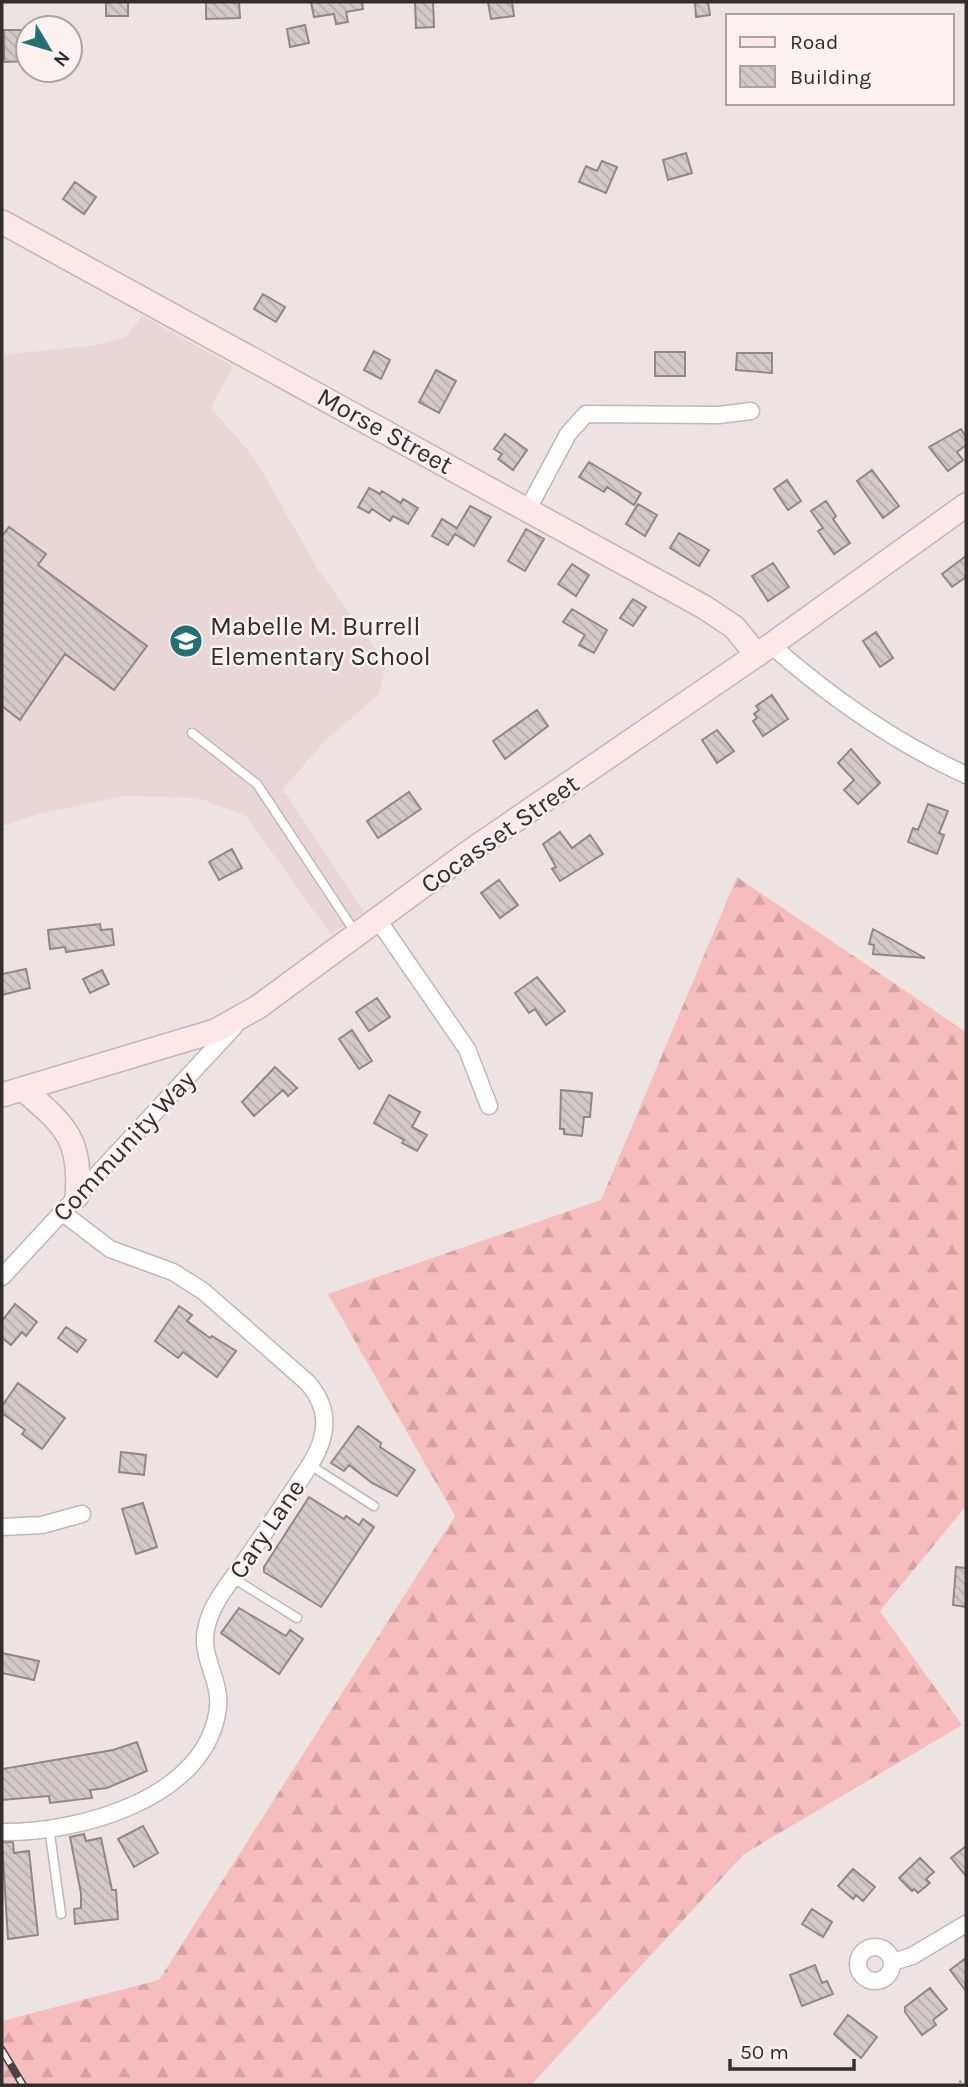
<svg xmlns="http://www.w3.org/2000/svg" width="968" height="2087" font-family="Karla,sans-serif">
<defs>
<pattern id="forest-firs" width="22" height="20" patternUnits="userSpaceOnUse" patternTransform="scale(1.75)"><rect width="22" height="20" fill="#f6bdbc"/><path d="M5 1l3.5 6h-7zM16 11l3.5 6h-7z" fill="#d3a3a2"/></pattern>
<pattern id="building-back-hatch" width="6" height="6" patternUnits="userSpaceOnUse" patternTransform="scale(1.75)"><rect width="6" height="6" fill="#d3c9c9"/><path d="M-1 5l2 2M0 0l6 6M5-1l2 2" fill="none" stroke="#b6adad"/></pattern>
</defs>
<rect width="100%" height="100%" fill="#ede3e3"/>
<path fill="#e9d6d6" d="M142,316L233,366L211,408L255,459L317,568L386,664L379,694L326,740L283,789L364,912L331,935L246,816L198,798L123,796L38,814L2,826V355L97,345L127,336Z"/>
<path fill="url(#forest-firs)" d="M737,877L966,1032V1506L880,1611L962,1725L744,1854L531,2085H2V2021L159,1980L455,1516L328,1294L601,1200Z"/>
<path fill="url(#building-back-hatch)" stroke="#908787" stroke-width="2" d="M106,2H128V16H106Z
M206,2H239L240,18L206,19Z
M311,2H362L363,9L346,12L348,22L336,24L334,14L314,17Z
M415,2H433L434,27L416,28Z
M488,2H512L514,16L491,19Z
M695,2H708L710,15L696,17Z
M305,25L309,43L290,47L287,29Z
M4,30H28V61L4,62Z
M686,153L692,173L668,180L663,160Z
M602,161L617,167L606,193L579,182L586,166L597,171Z
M75,182L96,197L84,214L63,199Z
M263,294L285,307L276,322L254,309Z
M374,351L390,360L381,379L364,370Z
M655,352H685V376H655Z
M737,353H772V373L736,370Z
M436,370L456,381L439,413L419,402Z
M961,429L966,437V445L957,452L963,460L948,471L929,447Z
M505,434L527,450L513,470L498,459L502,454L494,449Z
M589,462L641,493L634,505L607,487L604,492L579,477Z
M872,470L899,506L883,518L857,481Z
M787,480L801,501L788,510L774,489Z
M369,488L380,494L382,491L401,503L403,499L418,508L408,524L393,516L390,521L372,509L369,513L358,507Z
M826,501L836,516L833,519L850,543L834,554L818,531L823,528L811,511Z
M638,504L657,515L645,536L626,524Z
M470,506L491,517L474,546L455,534L448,545L432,536L442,519L457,528Z
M9,527L46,554L38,565L147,646L114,690L65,654L20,720L2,706V536Z
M526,529L544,539L525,571L508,561Z
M679,533L709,550L699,566L670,548Z
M966,556V577L952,587L942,574Z
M773,563L789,587L768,601L752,576Z
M572,564L589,575L576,596L558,584Z
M633,599L646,607L633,626L620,618Z
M572,609L607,630L594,653L579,645L585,635L563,622Z
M876,632L893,658L880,667L863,641Z
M772,695L788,719L763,736L753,721L757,718L754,714L759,710L756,706Z
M537,710L548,726L505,759L493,741Z
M717,730L734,751L717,763L702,740Z
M851,749L880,783L858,804L844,790L854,780L838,763Z
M409,792L421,809L378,838L367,821Z
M928,804L948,811L939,833L944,835L937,854L908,842L913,828L918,830Z
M560,832L572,848L590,835L603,854L560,881L552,869L556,867L543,844Z
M232,849L242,868L219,880L209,862Z
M499,880L518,905L500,918L481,893Z
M100,924L101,930L112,929L114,945L66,952L65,947L50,949L48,930Z
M873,929L925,958L873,954L874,945L869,944Z
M26,969L30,988L2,995V974Z
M102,970L109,984L90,993L83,979Z
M537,977L565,1011L546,1025L535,1009L529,1013L515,993Z
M377,998L390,1017L369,1031L356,1012Z
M352,1030L372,1061L359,1069L339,1039Z
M275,1067L297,1088L288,1096L283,1090L254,1116L242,1102Z
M561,1090L592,1093L590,1117H584L582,1136L564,1134V1129H560Z
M389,1095L420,1112L412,1127L427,1135L417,1151L402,1143L404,1140L374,1123Z
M15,1304L37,1322L26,1336L22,1332L11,1345L2,1338V1321Z
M179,1306L192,1315L187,1321L210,1338L212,1336L236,1351L217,1377L183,1352L178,1358L155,1341Z
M66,1327L86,1340L77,1352L58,1338Z
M18,1383L65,1418L42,1449L22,1434L25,1430L2,1413V1406Z
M358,1426L381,1443L380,1447L415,1470L397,1496L372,1483L349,1465L344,1471L331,1463Z
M121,1452L146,1455L144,1475L119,1472Z
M309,1497L344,1519L346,1516L359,1525L363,1519L374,1527L321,1607L264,1572V1567Z
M143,1503L157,1547L136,1554L122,1509Z
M956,1567L966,1568V1607L953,1605Z
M239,1608L286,1636L290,1630L303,1639L279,1674L221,1633Z
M2,1653L39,1661L34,1680L2,1673Z
M137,1742L147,1771L107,1788L90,1790L92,1798L50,1803L49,1796L2,1800V1769L113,1750Z
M143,1826L158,1853L134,1867L118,1839Z
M84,1834L86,1841L101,1838L112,1890H116L118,1919L75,1924L74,1909L81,1908V1893L70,1837Z
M2,1842H13L14,1853L29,1851L38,1935L8,1939Z
M966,1846V1876L951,1858Z
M920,1858L934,1872L926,1879L930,1883L918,1893L914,1889L912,1891L899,1878Z
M853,1869L875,1887L863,1901L856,1895L853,1899L838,1886Z
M812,1909L832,1922L823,1937L802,1924Z
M966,1958V1991L950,1970Z
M815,1965L822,1983L827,1981L833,1994L802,2006L790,1975Z
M930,1988L947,2009L933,2020L936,2025L922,2035L905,2012V2007Z
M848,2015L877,2037L861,2058L834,2034Z"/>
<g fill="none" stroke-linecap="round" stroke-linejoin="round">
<defs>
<path id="lane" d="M192,733L257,784L355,932
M310,1465L374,1506
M233,1578L297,1618
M49,1827L61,1914"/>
<path id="street" d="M528,509L568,434L586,414L719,415L751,411
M771,645C830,697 894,742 966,775
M378,920L467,1049L489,1106
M2,1277L234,1027
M2,1527L42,1525L82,1514
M2,1832C78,1833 208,1799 218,1707C221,1678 198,1655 207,1625C213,1601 231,1581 245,1561C267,1529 289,1497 310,1465C328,1436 331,1410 308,1383L203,1291L173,1272L110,1249L63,1213
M858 1964a17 17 0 1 1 34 0a17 17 0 1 1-34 0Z
M893,1962L912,1956L966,1924"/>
<path id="secondary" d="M2,222L704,607L734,627L757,655
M23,1089C64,1125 82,1138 77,1196
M2,1095L215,1031L258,1007L469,852L771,645L966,505"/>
</defs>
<use href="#lane" stroke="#c0b7b6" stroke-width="11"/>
<use href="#street" stroke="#c0b7b6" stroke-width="19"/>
<use href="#secondary" stroke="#c0b7b6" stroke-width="26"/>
<path stroke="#979090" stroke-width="2.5" stroke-dasharray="2 5" stroke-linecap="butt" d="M953,2085L966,2079"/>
<use href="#lane" stroke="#fff" stroke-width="8"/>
<use href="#street" stroke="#fff" stroke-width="16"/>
<use href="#secondary" stroke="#fde7e7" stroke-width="23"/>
<defs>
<path id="rail" d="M2,2050L23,2085"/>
</defs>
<use href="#rail" stroke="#474343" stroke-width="8"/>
<use href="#rail" stroke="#fbf1f0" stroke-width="5" stroke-dasharray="16" stroke-linecap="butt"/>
</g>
<defs>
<symbol id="school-disc" viewBox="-11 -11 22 22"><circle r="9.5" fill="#257073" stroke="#fbf1f0"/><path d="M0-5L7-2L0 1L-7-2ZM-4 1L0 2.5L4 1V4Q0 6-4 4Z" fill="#fff"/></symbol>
</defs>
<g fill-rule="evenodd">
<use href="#school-disc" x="167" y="622" width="38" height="38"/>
</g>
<g text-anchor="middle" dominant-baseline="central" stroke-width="5" stroke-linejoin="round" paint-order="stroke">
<g font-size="26" fill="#312e2e" stroke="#fbf1f0">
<text transform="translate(385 431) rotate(29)">Morse Street</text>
<text transform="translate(500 834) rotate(-35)">Cocasset Street</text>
<text transform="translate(124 1146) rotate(-47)">Community Way</text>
<text transform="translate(267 1529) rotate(-56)">Cary Lane</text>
</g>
<g font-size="26" fill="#312e2e" stroke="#fbf1f0" text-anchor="start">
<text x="210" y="626">Mabelle M. Burrell<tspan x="210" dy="30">Elementary School</tspan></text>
</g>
</g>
<rect width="968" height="2087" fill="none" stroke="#312e2e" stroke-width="7"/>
<rect x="726" y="14" width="228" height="91" fill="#fbf1f0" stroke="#aaa3a2" stroke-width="2"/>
<rect x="740" y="37" width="35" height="10" fill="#fde7e7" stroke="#aaa3a2" stroke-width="2"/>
<text x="790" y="49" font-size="21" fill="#312e2e">Road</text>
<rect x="740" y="66" width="35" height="21" fill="url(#building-back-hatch)" stroke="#aaa3a2" stroke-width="2"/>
<text x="790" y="84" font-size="21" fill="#312e2e">Building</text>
<g transform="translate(49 49) rotate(128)"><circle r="33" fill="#fbf1f0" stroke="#aaa3a2" stroke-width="2"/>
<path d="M0-5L12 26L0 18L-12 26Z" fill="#257073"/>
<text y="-10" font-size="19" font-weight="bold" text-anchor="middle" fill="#312e2e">N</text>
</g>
<path d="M730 2059v10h124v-10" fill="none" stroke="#312e2e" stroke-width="3.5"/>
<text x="740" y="2059" font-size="21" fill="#312e2e" stroke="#fbf1f0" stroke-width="5" paint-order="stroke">50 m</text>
</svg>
